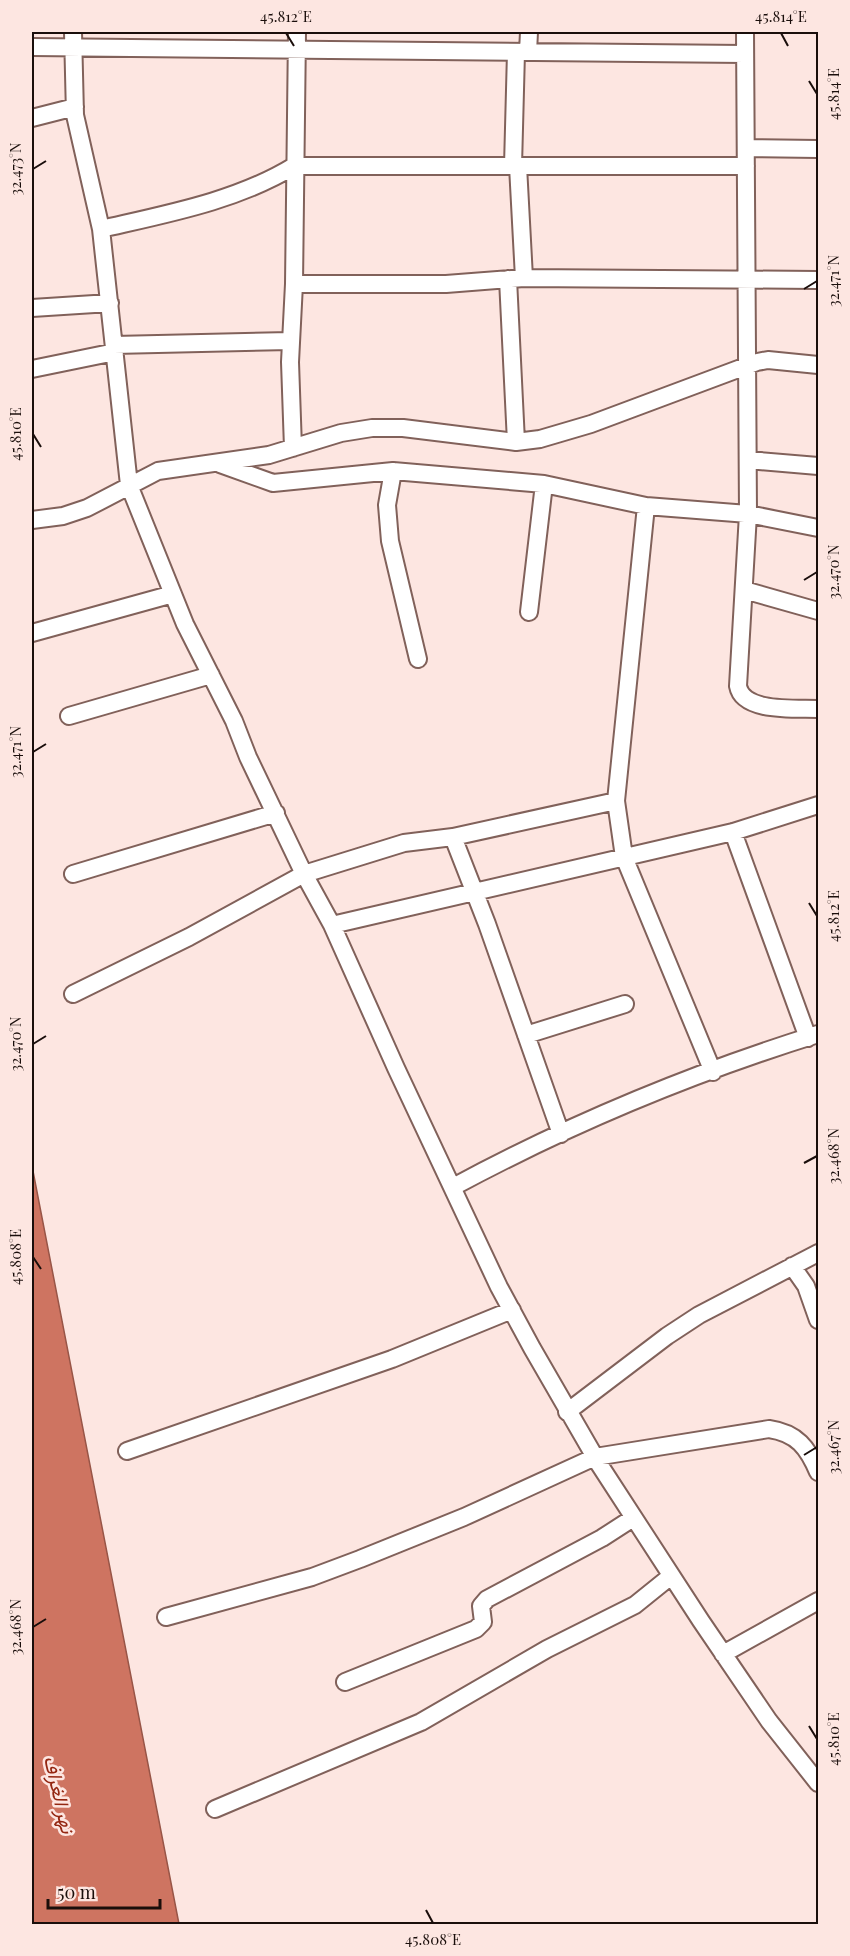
<svg xmlns="http://www.w3.org/2000/svg" width="850" height="1956" font-family="'Playfair Display',Vazirmatn,serif">
<rect width="100%" height="100%" fill="#fde6e1"/>
<path fill="#ce7461" stroke="#985547" stroke-width="1.5" d="M32,1166L179,1924H32Z"/>
<g fill="none" stroke-linecap="round" stroke-linejoin="round">
<defs>
<path id="minor" d="M73,32L75,115L101,229L129,485L185,624L234,721L248,757L304,874L332,925L396,1068L499,1287L532,1348L599,1464L701,1621L769,1721L818,1783
M745,32L748,514L738,686C743,713 796,708 818,709
M32,47L745,54
M528,52L529,32
M32,118L75,107
M746,148L818,149
M513,166L516,52
M518,166L524,278
M101,229C166,214 237,201 294,166H746
M508,279L516,442
M294,284H446L524,278L818,280
M32,308L110,303
M114,345L290,341
M32,369L115,352
M293,448L290,362L294,284L297,32
M748,460L818,466
M220,464L273,483L393,471L544,484L646,506L748,514L818,528
M393,471L387,505L390,541L418,659
M646,506L616,801L624,857L713,1072
M32,520L63,516L87,508L158,471L269,455L341,433L372,428H403L516,442L540,439L591,424L757,362L768,360L818,365
M744,590L818,611
M529,612L544,484
M32,633L173,594
M69,716L211,675
M733,832L808,1038
M453,837L616,801
M73,874L276,813
M332,925L733,832L818,805
M73,994L189,937L304,874L404,843L453,837L487,924L561,1134
M526,1035L625,1004
M453,1187C568,1125 693,1073 818,1034
M792,1266L806,1286L818,1320
M567,1412L667,1336L699,1315L818,1253
M127,1451L392,1359L512,1310
M166,1617L312,1577L360,1559L464,1517L595,1457L769,1429C797,1433 808,1448 818,1472
M723,1654L818,1601
M345,1682L476,1629L483,1622L481,1606L487,1599L602,1538L633,1518
M215,1809L421,1722L547,1649L635,1605L671,1576"/>
</defs>
<use href="#minor" stroke="#81615a" stroke-width="20"/>
<use href="#minor" stroke="#fff" stroke-width="16"/>
</g>
<path fill="none" stroke="#1a0e0b" stroke-width="2" d="M286,33L294,46M781,33L788,46M809,81L817,94M33,169L46,161M804,289L817,281M33,434L41,447M804,580L817,572M33,752L46,744M809,903L817,916M33,1044L46,1036M804,1163L817,1156M33,1257L41,1269M804,1455L817,1447M33,1627L46,1619M809,1726L817,1739M426,1910L433,1923"/>
<g text-anchor="middle" dominant-baseline="central" stroke-width="5" stroke-linejoin="round" paint-order="stroke">
<g font-size="20" font-style="italic" fill="#942712" stroke="#fde6e1">
<text transform="translate(61 1794) rotate(77)">نهر الغراف</text>
</g>
</g>
<rect width="850" height="1956" fill="none" stroke="#fde6e1" stroke-width="66"/>
<path d="M48 1899v9h112v-9" fill="none" stroke="#1a0e0b" stroke-width="3"/>
<text x="57" y="1899" font-size="18" fill="#1a0e0b" stroke="#fde6e1" stroke-width="4.5" paint-order="stroke">50 m</text>
<rect x="33" y="33" width="784" height="1890" fill="none" stroke="#1a0e0b" stroke-width="2"/>
<g font-size="15" text-anchor="middle" fill="#1a0e0b">
<text x="286" y="22">45.812°E</text>
<text x="781" y="22">45.814°E</text>
<text transform="translate(834 94) rotate(-90)" y="5">45.814°E</text>
<text transform="translate(16 169) rotate(-90)" y="5">32.473°N</text>
<text transform="translate(834 281) rotate(-90)" y="5">32.471°N</text>
<text transform="translate(16 434) rotate(-90)" y="5">45.810°E</text>
<text transform="translate(834 572) rotate(-90)" y="5">32.470°N</text>
<text transform="translate(16 752) rotate(-90)" y="5">32.471°N</text>
<text transform="translate(834 916) rotate(-90)" y="5">45.812°E</text>
<text transform="translate(16 1044) rotate(-90)" y="5">32.470°N</text>
<text transform="translate(834 1156) rotate(-90)" y="5">32.468°N</text>
<text transform="translate(16 1257) rotate(-90)" y="5">45.808°E</text>
<text transform="translate(834 1447) rotate(-90)" y="5">32.467°N</text>
<text transform="translate(16 1627) rotate(-90)" y="5">32.468°N</text>
<text transform="translate(834 1739) rotate(-90)" y="5">45.810°E</text>
<text x="433" y="1945">45.808°E</text>
</g>
</svg>
